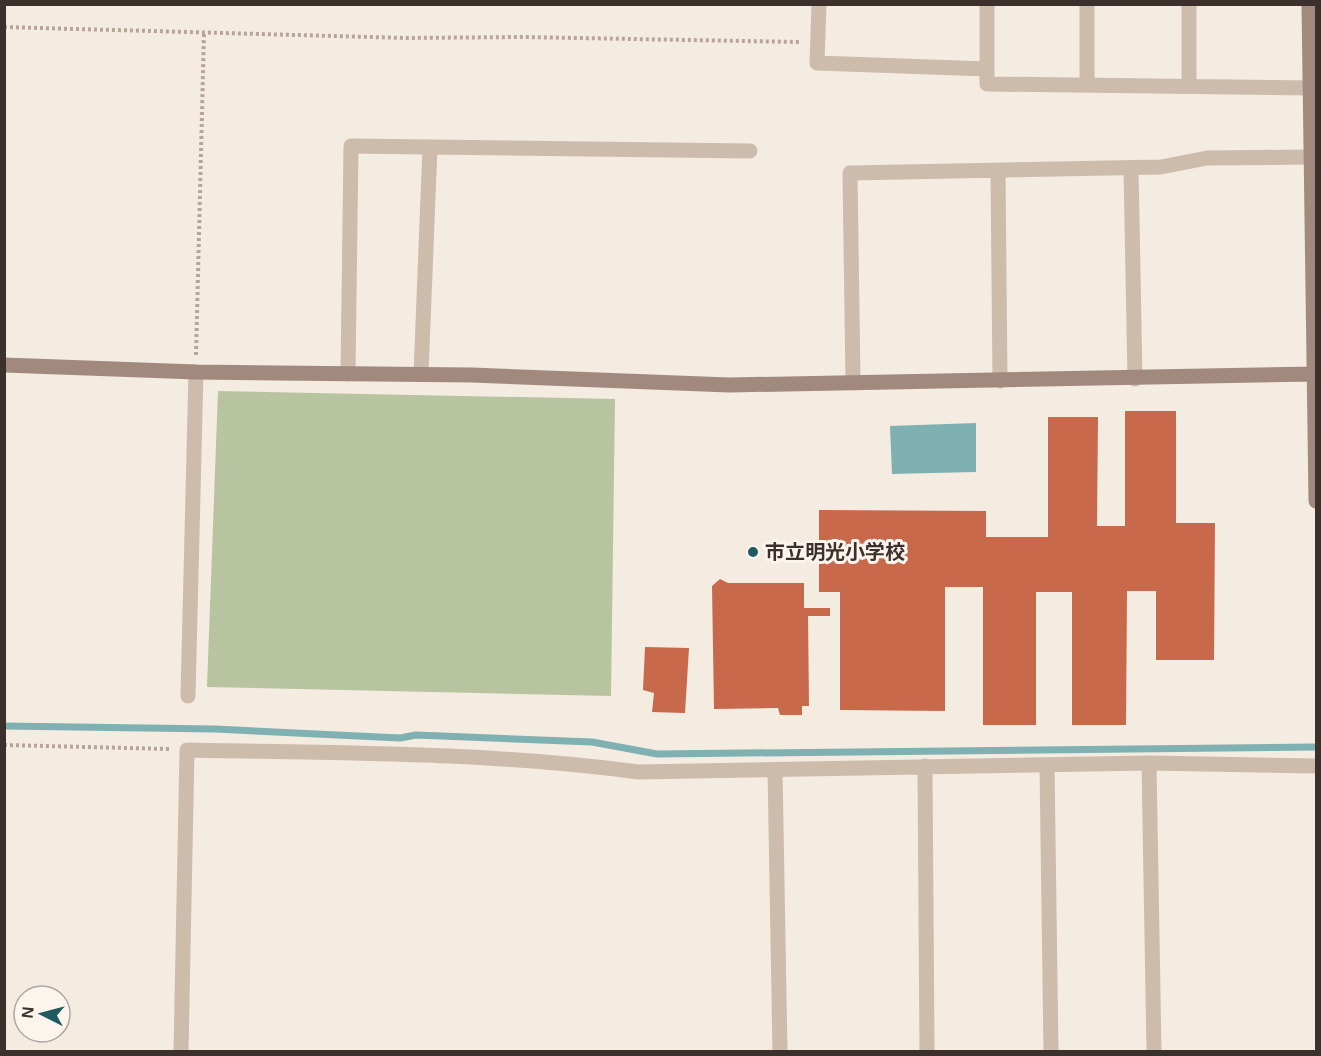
<svg xmlns="http://www.w3.org/2000/svg" width="1321" height="1056" font-family="Helvetica,'Noto Sans JP',sans-serif">
<rect width="100%" height="100%" fill="#f4ebe1"/>
<path fill="#b8c4a0" d="M218,391L615,399L611,696L207,687Z"/>
<path fill="#7fb0b2" d="M976,423V472L892,474L890,426Z"/>
<g fill="none" stroke-linecap="round" stroke-linejoin="round">
<path stroke="#7fb0b2" stroke-width="7" d="M4,726L215,729L400,738L416,735L592,742L657,754L1316,747"/>
</g>
<path fill="#c8694b" d="M1125,411H1176V523H1215L1214,660H1156V591H1127L1126,725H1072V592H1036V725H983V587H945V711L840,710V592H819V510L986,511V537H1048V417H1098L1097,526H1125Z
M720,579L728,583H804V608H830V616H808L809,706H802V715H780L778,708L714,709L712,586Z
M645,647L689,648L685,713L652,712L654,693L643,690Z"/>
<g fill="none" stroke-linecap="round" stroke-linejoin="round">
<path stroke="#b9a596" stroke-width="4" stroke-dasharray="3 3" stroke-linecap="butt" d="M4,27L406,38L522,37L799,42
M196,355L204,32
M4,745L169,749"/>
<path stroke="#cdbbac" stroke-width="15" d="M819,4L817,63L987,69
M987,4V84L1310,88
M1087,4V85
M1189,4V85
M1131,168L1135,379
M998,171L1000,381
M348,374L351,146L750,151
M421,374L430,147
M853,383L850,173L1161,167L1207,158L1311,157
M188,696L196,372
M1149,763L1154,1052
M1047,765L1051,1052
M925,766L927,1052
M775,770L780,1052
M181,1052L187,750C337,753 488,752 638,772L1149,763L1316,766"/>
<path stroke="#a18a7d" stroke-width="15" d="M1309,4L1316,501
M4,365L196,372L472,375L729,385L1316,374"/>
</g>
<circle fill="#1f5a5e" stroke="#fbf5ee" stroke-width="2" cx="753" cy="552" r="6"/>
<g text-anchor="middle" dominant-baseline="central" stroke-width="6" stroke-linejoin="round" paint-order="stroke">
<g font-size="20" font-weight="bold" fill="#3b302b" stroke="#fbf5ee" text-anchor="start">
<text x="765" y="552">市立明光小学校</text>
</g>
</g>
<rect width="1321" height="1056" fill="none" stroke="#3b302b" stroke-width="12"/>
<g transform="translate(42 1014) rotate(276)"><circle r="28" fill="#fbf5ee" stroke="#aea6a0" stroke-width="1.5"/>
<path d="M0-4.5L10 22L0 15L-10 22Z" fill="#1f5a5e"/>
<text y="-9" font-size="16" font-weight="bold" text-anchor="middle" fill="#3b302b">N</text>
</g>
</svg>
